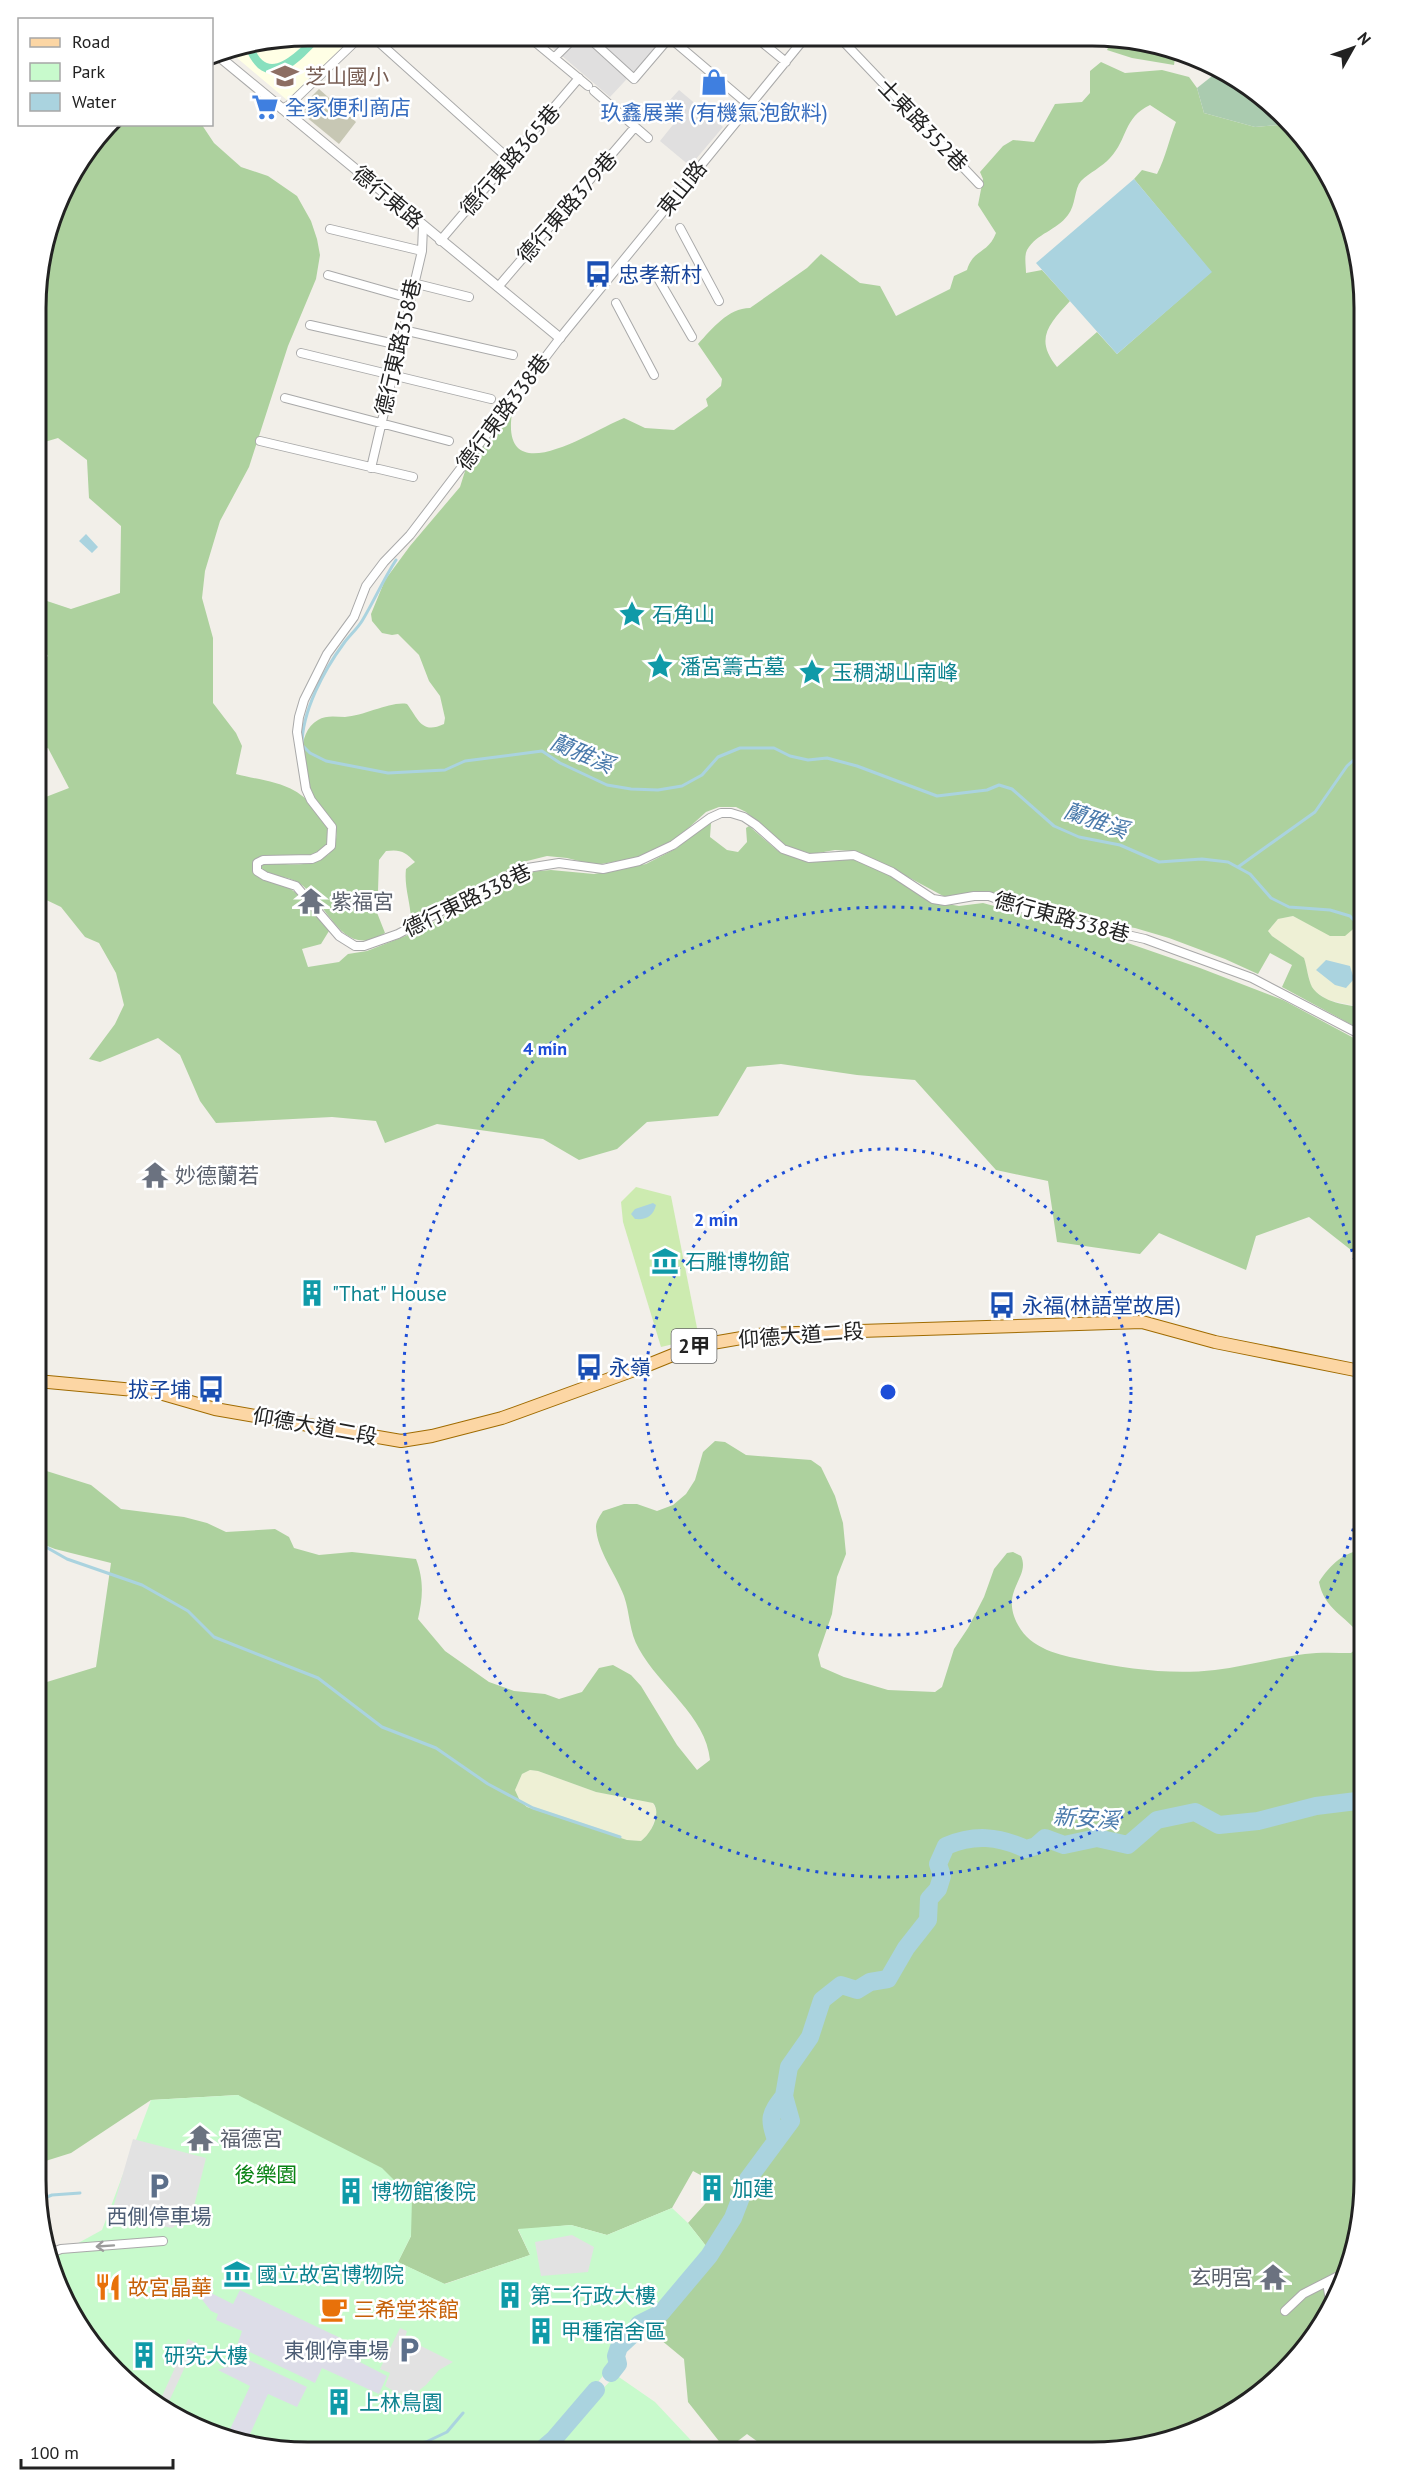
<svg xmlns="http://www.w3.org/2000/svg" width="1401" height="2489" font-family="'PT Sans','Noto Sans TC',sans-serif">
<rect width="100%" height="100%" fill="#f2efe9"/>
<path fill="#e0dfdf" d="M540,37L665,38L610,97Z
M679,90L723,127L690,166L660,141L676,121L662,109Z"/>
<path fill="#ffffe5" d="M308,36H354L287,100L230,52Z"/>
<path fill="#c7c7b4" d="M319,89L356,122L339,144L305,116L301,107Z"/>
<path fill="#eef0d5" d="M1293,916L1309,924L1351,930L1365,919V1008L1328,1000L1316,992L1311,986L1304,958L1272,936L1268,931L1278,919Z
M530,1770L538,1771L596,1792L653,1803L657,1812L650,1833L641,1841L627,1840L527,1807L520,1801L515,1790L522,1774Z"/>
<path fill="#cdebb0" d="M636,1187L671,1196L699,1338L661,1347L623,1222L621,1202Z"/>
<path fill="#add19e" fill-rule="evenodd" d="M1111,41H1146L1176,52L1174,65L1132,58L1107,50Z
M1101,62L1125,73L1162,70L1189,77L1197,88L1204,113L1255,127L1291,124L1319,157L1350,220L1365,308V919L1345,936H1330L1293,916L1278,919L1268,931L1272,936L1304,958C1307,967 1308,979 1312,987C1322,1003 1348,1005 1365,1008V1032L1282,987L1292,965L1270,953L1258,974L1225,959L1169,938L1135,928L1078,919L1009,900L990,893L972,892L945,897L895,870L853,851L835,850L812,854L786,846L746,812L736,807H719L706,812L683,833L653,853L637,858L595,865L567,858L547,856L523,862L418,918H411C410,901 404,886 406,869L415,862C405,852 401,849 386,851L379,860L378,891L374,898V905L385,933C341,961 329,903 299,883C287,875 269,877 259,869L262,863C285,863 326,872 335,843C337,837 337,831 334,825C329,814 318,806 313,795C302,774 294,734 318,720C326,715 336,717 345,717C364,716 391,701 407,704C418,718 421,735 444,724L445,718L440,696L429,681L419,655L398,634L392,635L382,633L372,621L371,614L385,580L410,546L460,487L466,468L508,411L512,413C500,494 593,430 624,418L645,428L674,430L708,406L706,399L721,386L722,379L698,344C712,329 728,308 750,308L807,268L821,254L860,283L880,286L896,316L950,289L954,276L967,270C973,249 988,254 996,233L978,205L983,179L980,172L1003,146L1013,140L1034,142L1055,104L1082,102L1090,93V71ZM1150,105L1176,122C1169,139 1166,157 1157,174L1142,170L1134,179L1211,272L1117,354L1097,332L1057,367C1034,339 1049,324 1070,301L1042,270L1026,273C1026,266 1024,256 1027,250C1037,233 1056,231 1068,215C1076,205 1074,189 1081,181C1089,173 1102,167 1110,158C1128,139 1123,118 1150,105Z
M113,125H202L214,143L241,167L268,176L297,196L311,221L317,239L320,255L316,279L288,346L249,467L220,521L205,571L202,598L213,638V703L236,733L242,746L236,774C254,779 278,781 295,791C314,802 349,840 314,855C299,861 278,857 262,857L254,872C261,882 272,880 283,885C303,894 317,913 329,931L321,944L302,949L308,967L339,962L348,954L367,951L413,933L529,872L551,870L594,874L646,864L677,848L708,822L711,823L710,837L727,850L738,852L747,842L746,828L749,826L778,851L808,862L844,857L855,859L889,875L930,901L959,906L983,903L1122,941L1200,968L1283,1000L1365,1044V1261L1309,1217L1256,1236L1246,1270L1159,1233L1140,1254L1057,1242L1048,1181L996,1170L915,1080L857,1075L781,1064L747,1067L718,1116L647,1122L617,1149L579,1160L543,1139L437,1124L385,1143L376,1121L332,1117L216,1123L200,1101L180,1055L158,1038L100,1062L89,1059L115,1024L124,1005L116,973L99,943L85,937L61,907L38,896V800L69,788L48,748L38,751V664L48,656L38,640V598L71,609L120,593L121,526L89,498L87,460L58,438L38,444V275L47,268L42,261L64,187Z
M715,1441L725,1442L746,1455L811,1460L821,1467L835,1496L843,1523L846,1554L837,1577L832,1614L818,1655L821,1667L844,1677L888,1690L935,1692L942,1687L954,1649L968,1628L984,1597L994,1569L1007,1553L1013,1552L1021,1556C1031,1578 999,1590 1018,1625C1031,1649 1059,1655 1084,1660C1128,1669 1171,1675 1215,1670C1246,1666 1275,1658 1305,1654C1320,1652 1336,1653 1351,1653L1361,1645V1636C1346,1616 1324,1609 1319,1582C1330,1565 1344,1551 1365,1550L1364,2199L1344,2285L1309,2347L1258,2397L1181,2438L1093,2453L772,2452L747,2434L726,2450L688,2402L684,2359L655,2335L625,2330L679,2286L710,2251L688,2223L721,2186L693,2171L672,2208L607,2235L571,2225L518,2230L530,2255L444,2284L398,2262L411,2236L238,2095L151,2100L71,2153L36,2164L37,1685L96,1667L111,1563L55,1549L37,1542V1468L91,1485L121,1509L184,1517L207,1523L226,1532L275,1529L289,1537L294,1548L319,1555L352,1552L416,1559C424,1580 423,1597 418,1619L445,1651L489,1682L514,1691L545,1694L559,1699L582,1692L599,1668L613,1665L631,1675L641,1686L677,1745L697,1770L710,1760C706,1716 659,1686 639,1649C629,1632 630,1613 624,1596C616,1574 597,1551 596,1527C596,1521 600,1516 603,1511L624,1504H637L657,1511L673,1505L686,1494L695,1480L703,1452ZM530,1770L538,1771L596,1792L653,1803C662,1813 651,1834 641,1841L627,1840L527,1807L520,1801L515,1790L522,1774Z"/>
<path fill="#aacbaf" d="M1221,69L1272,103L1291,124L1255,127L1204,113L1197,88Z"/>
<path fill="#c8facc" d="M238,2095L382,2168L412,2198L411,2236L398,2262L445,2284L530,2255L518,2229L571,2225L607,2235L672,2208L688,2223L710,2251L679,2286L626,2332L610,2352L611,2366C588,2393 557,2440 524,2451H272L204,2432L142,2397L92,2346L51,2269L49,2259L102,2230L151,2100Z
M616,2375L655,2402L702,2452L546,2451L556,2444L591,2401Z"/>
<path fill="#88e0be" d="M313,36H324C309,51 282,87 258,68C252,62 248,56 246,48L254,47C268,84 297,51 313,36Z"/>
<path fill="#e2e2e2" d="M133,2139L206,2158L192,2214L172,2228L111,2215Z
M572,2235L594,2247L588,2272L541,2276L535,2242Z
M400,2328L407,2331L405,2338L453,2362L439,2370L426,2385L413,2395L397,2393L385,2386L390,2373L380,2369Z
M188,2339L196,2343L165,2410L158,2405Z"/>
<path fill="#dddde8" d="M203,2289L233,2304L240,2290L355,2345L350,2357L387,2376L379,2394L322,2368L315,2383L237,2346L242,2331L216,2320L218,2314L211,2311L200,2297Z
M245,2358L307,2387L297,2407L268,2394L246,2443L226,2438L250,2386L218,2370L243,2361Z"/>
<path fill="#aad3df" d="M1134,179L1212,272L1117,354L1036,263Z
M86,534L98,547L92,553L79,541Z
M1326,960L1350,966L1354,979L1346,988L1335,985L1316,970Z
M653,1203L656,1205C653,1216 647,1220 635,1219L631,1214L635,1209Z"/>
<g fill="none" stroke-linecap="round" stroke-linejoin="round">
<path stroke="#aad3df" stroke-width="3" d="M396,560C383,580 374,601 362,621C357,629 350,635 344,643C324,670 302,711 302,745L310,753L326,761L388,773L445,770L465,761L542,751L560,763L607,785L631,789L658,790L682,786L702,775L718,757L740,748H774L790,756L808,760L827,758L857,766L937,796L987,790L999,785L1012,789L1054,826L1079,837L1120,845L1159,862L1202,859L1228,862L1250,874L1271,898L1289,907L1330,910L1350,916L1365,932
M1238,867L1315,812L1347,766L1365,750
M37,1542L67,1559L142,1585L188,1611L214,1637L318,1678L382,1727L436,1748L488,1784L533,1808L620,1837
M39,2200L52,2195L80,2193
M380,2451L426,2442L447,2432L463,2413"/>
<path stroke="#aad3df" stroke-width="18" d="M776,2140C769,2118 769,2115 784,2096
M611,2373L618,2364L616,2356L619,2347L633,2334L639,2324L661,2313L709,2256L733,2218L748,2179L791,2121L784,2096L789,2067L810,2037L822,2000L841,1985L857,1990L870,1982L888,1979L906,1948L928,1920L929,1899L938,1889L942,1876L938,1864L946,1846C974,1834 998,1836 1026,1849L1036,1846L1045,1838L1064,1845L1097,1838L1128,1845L1157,1820L1195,1812L1219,1825L1258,1821L1316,1806L1365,1800
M540,2451L554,2439L596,2390"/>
<defs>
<path id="minor" d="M372,36L510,160
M529,37L588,86
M589,38L634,79L669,38
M670,38L750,106
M758,39L786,62
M804,39L560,338L410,535L384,562L366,586L354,617L327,654L304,700L299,717L297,732L306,789L311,800L332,827L331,846L319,856L312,859L263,860L257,863V871L265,876L296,886L339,936L355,946H364L398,934L521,869L559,863L603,869L639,861L673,845L710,818L721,813H731L744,817L756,825L783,849L809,858L854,855L892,872L933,899L945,901L974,896H989L1040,915L1145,939L1252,978L1365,1037
M841,39L979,184
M554,58L574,38
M594,91L648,138
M282,109L289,105L361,36
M680,228L719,301
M330,229L422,251
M440,241L579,78
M328,275L409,298
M659,280L692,337
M413,283L469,297
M498,287L635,127
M616,303L654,375
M310,325L399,345
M403,330L513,355
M301,353L491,399
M285,398L449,441
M260,441L413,477
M371,468L422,251L423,226
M48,2254L61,2249L163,2241
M1327,2282L1331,2308
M1285,2311L1303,2294L1348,2271"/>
<path id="tertiary" d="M216,54L560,338"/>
<path id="primary" d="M37,1381L156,1392L215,1409L401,1441L432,1436L502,1418L648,1365L695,1346L765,1334L1142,1322L1215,1342L1365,1372"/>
</defs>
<use href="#minor" stroke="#a9a9a9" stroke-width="10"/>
<use href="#tertiary" stroke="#a9a9a9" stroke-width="11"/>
<use href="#primary" stroke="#a06b00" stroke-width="14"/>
<use href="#minor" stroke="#fff" stroke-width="8"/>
<use href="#tertiary" stroke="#fff" stroke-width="9"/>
<use href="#primary" stroke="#fcd6a4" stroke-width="12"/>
</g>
<defs><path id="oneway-shaft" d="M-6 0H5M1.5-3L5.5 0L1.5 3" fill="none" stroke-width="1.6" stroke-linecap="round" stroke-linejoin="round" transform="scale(1.5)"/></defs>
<use stroke="#9c9c9c" href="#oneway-shaft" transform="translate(105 2246) rotate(176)"/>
<g fill="none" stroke="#1d4ed8" stroke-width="3" stroke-dasharray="3 6">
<circle cx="888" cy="1392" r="243"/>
<path d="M1364 1485A485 485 0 1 1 1364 1299"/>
</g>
<defs>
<symbol id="school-bare" viewBox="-9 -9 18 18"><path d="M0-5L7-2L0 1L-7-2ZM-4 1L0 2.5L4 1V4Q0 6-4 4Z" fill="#8d6e63" stroke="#fff" stroke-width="2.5" paint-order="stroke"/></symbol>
<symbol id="shop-bare" viewBox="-9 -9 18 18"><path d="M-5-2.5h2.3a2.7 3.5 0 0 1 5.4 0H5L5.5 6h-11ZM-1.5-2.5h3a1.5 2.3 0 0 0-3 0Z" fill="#3f7fe0" stroke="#fff" stroke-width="2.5" paint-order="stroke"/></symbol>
<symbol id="supermarket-bare" viewBox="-9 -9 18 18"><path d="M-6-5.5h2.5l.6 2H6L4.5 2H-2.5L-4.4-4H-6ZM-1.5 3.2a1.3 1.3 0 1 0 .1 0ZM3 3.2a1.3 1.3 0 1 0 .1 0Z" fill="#3f7fe0" stroke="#fff" stroke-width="2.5" paint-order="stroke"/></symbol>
<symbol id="bus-bare" viewBox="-9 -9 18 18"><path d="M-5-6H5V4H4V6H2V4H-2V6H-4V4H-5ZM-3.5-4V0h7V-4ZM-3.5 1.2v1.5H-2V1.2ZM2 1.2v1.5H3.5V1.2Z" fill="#1a4fb4" stroke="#fff" stroke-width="2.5" paint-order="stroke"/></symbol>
<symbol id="sight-bare" viewBox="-9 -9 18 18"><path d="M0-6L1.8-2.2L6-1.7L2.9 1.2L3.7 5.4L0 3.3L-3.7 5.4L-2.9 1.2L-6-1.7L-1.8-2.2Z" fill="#0f9aa8" stroke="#fff" stroke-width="2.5" paint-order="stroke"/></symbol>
<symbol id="temple-bare" viewBox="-9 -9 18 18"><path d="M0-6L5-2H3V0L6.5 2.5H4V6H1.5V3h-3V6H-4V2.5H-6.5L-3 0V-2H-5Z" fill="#6b7280" stroke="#fff" stroke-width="2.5" paint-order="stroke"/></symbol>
<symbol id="museum-bare" viewBox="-9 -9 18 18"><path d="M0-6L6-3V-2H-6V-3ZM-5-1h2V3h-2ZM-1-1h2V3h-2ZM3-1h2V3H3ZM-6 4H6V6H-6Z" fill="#0f9aa8" stroke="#fff" stroke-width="2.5" paint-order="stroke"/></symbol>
<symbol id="building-bare" viewBox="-9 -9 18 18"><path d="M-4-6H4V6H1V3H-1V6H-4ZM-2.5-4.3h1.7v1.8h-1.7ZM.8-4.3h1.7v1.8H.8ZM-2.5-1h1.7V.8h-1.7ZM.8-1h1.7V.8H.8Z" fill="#0f9aa8" stroke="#fff" stroke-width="2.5" paint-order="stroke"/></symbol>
<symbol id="parking-bare" viewBox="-9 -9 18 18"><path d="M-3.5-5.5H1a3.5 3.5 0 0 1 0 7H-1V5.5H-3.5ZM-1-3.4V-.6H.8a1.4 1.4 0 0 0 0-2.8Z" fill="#5c6f8a" stroke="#fff" stroke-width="2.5" paint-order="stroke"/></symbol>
<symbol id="restaurant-bare" viewBox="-9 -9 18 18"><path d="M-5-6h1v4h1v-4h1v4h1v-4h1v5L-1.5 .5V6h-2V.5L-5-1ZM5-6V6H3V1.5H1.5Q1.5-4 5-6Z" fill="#e8710a" stroke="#fff" stroke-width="2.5" paint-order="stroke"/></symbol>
<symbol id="cafe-bare" viewBox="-9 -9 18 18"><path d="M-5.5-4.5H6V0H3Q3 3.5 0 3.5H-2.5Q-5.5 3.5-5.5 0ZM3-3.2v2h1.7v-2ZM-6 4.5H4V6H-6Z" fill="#e8710a" stroke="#fff" stroke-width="2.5" paint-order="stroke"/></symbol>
</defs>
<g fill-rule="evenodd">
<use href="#school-bare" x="266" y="57" width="38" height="38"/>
<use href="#shop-bare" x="695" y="63" width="38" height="38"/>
<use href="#supermarket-bare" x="246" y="88" width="38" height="38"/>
<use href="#bus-bare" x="579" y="255" width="38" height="38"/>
<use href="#sight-bare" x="613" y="595" width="38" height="38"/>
<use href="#sight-bare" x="641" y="647" width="38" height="38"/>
<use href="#sight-bare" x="793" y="653" width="38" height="38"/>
<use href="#temple-bare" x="292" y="882" width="38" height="38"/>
<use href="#temple-bare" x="136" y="1156" width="38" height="38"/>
<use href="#museum-bare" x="646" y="1242" width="38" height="38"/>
<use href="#building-bare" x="293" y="1274" width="38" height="38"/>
<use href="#bus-bare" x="983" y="1286" width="38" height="38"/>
<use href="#bus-bare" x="570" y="1348" width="38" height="38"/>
<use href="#bus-bare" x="192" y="1370" width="38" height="38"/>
<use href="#temple-bare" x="181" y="2119" width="38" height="38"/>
<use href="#parking-bare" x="140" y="2167" width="38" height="38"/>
<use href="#building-bare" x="693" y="2169" width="38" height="38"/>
<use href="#building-bare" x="332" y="2172" width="38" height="38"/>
<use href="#museum-bare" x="218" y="2255" width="38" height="38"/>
<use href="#temple-bare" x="1254" y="2258" width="38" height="38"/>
<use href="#restaurant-bare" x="89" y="2268" width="38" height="38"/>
<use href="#building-bare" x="491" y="2276" width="38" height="38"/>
<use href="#cafe-bare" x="315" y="2290" width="38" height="38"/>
<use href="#building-bare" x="522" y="2312" width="38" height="38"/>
<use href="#parking-bare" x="390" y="2331" width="38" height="38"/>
<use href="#building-bare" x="125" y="2336" width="38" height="38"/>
<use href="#building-bare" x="320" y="2383" width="38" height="38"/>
</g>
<g text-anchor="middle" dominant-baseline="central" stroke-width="5" stroke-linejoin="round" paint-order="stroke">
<rect fill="#fff" stroke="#646464" stroke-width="1.5" x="671.5" y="1329" width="45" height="34" rx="4.5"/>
<g font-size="20" font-weight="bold" fill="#222">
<text x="694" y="1346">2甲</text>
</g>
<g font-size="21" fill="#785e54" stroke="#fff" text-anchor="start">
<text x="305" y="76">芝山國小</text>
</g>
<g font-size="21" fill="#366cbe" stroke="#fff" text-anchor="start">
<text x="285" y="107">全家便利商店</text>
<text x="714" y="112" text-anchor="middle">玖鑫展業 (有機氣泡飲料)</text>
</g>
<g font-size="21" fill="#222" stroke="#fff">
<text transform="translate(923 125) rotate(46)">士東路352巷</text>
<text transform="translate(510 160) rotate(-49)">德行東路365巷</text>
<text transform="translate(682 188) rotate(-51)">東山路</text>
<text transform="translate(388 197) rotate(40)">德行東路</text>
<text transform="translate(567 207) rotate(-49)">德行東路379巷</text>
<text transform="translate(398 347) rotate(-77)">德行東路358巷</text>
<text transform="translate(503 412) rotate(-53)">德行東路338巷</text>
<text transform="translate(467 900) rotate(-26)">德行東路338巷</text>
<text transform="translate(1062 917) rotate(15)">德行東路338巷</text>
<text transform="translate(801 1335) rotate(-4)">仰德大道二段</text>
<text transform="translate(315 1426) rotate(10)">仰德大道二段</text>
</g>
<g font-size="21" fill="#164399" stroke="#fff" text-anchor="start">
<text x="618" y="274">忠孝新村</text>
<text x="1022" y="1305">永福(林語堂故居)</text>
<text x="609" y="1367">永嶺</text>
<text x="191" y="1389" text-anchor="end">拔子埔</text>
</g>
<g font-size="21" fill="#0d838f" stroke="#fff" text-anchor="start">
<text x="652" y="614">石角山</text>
<text x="680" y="666">潘宮籌古墓</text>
<text x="832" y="672">玉稠湖山南峰</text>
<text x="685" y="1261">石雕博物館</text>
<text x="332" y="1293">"That" House</text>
<text x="732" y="2188">加建</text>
<text x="371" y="2191">博物館後院</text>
<text x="257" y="2274">國立故宮博物院</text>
<text x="530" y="2295">第二行政大樓</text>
<text x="561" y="2331">甲種宿舍區</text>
<text x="164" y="2355">研究大樓</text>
<text x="359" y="2402">上林鳥園</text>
</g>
<g font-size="21" fill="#5b616d" stroke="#fff" text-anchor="start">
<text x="331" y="901">紫福宮</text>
<text x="175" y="1175">妙德蘭若</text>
<text x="220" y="2138">福德宮</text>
<text x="1253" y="2277" text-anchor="end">玄明宮</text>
</g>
<g font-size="21" fill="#0c8416" stroke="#fff">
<text x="266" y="2174">後樂園</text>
</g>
<g font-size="21" fill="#4e5e75" stroke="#fff">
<text x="159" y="2216">西側停車場</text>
<text x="389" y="2350" text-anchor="end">東側停車場</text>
</g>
<g font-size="21" fill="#c56008" stroke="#fff" text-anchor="start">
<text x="128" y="2287">故宮晶華</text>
<text x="354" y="2309">三希堂茶館</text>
</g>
<g font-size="22" font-style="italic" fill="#4a7aab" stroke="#fff">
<text transform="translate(582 753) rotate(23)">蘭雅溪</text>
<text transform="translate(1096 820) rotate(19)">蘭雅溪</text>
<text transform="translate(1086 1818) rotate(4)">新安溪</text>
</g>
</g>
<path d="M0 0H1401V2489H0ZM308 46H1092A262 262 0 0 1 1354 308V2180A262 262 0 0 1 1092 2442H308A262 262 0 0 1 46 2180V308A262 262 0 0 1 308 46Z" fill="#fff" fill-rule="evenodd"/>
<path fill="none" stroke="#222" stroke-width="3" d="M308 46H1092A262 262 0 0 1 1354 308V2180A262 262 0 0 1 1092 2442H308A262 262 0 0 1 46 2180V308A262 262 0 0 1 308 46Z"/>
<circle cx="888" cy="1392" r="9" fill="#1d4ed8" stroke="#fff" stroke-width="3"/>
<g font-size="18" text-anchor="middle" font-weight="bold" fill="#1d4ed8" stroke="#fff" stroke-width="5" stroke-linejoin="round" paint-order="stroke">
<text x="545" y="1055">4 min</text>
<text x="716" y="1226">2 min</text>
</g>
<rect x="18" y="18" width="195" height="108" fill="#ffffff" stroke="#a7a7a7" stroke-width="1.5"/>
<rect x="30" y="38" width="30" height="9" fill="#fcd6a4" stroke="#a7a7a7" stroke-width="1.5"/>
<text x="72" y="48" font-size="18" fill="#222222">Road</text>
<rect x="30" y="63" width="30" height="18" fill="#c8facc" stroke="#a7a7a7" stroke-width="1.5"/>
<text x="72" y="78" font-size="18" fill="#222222">Park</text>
<rect x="30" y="93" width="30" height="18" fill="#aad3df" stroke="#a7a7a7" stroke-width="1.5"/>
<text x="72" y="108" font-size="18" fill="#222222">Water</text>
<g transform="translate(1353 48) rotate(50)" stroke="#ffffff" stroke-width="4.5" paint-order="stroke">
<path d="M0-4.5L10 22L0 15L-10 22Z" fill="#222222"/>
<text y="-9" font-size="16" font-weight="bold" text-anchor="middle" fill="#222222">N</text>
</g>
<path d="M21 2459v9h152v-9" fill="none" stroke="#222222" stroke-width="3"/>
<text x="30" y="2459" font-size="18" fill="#222222" stroke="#ffffff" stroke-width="4.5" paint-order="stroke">100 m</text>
</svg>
